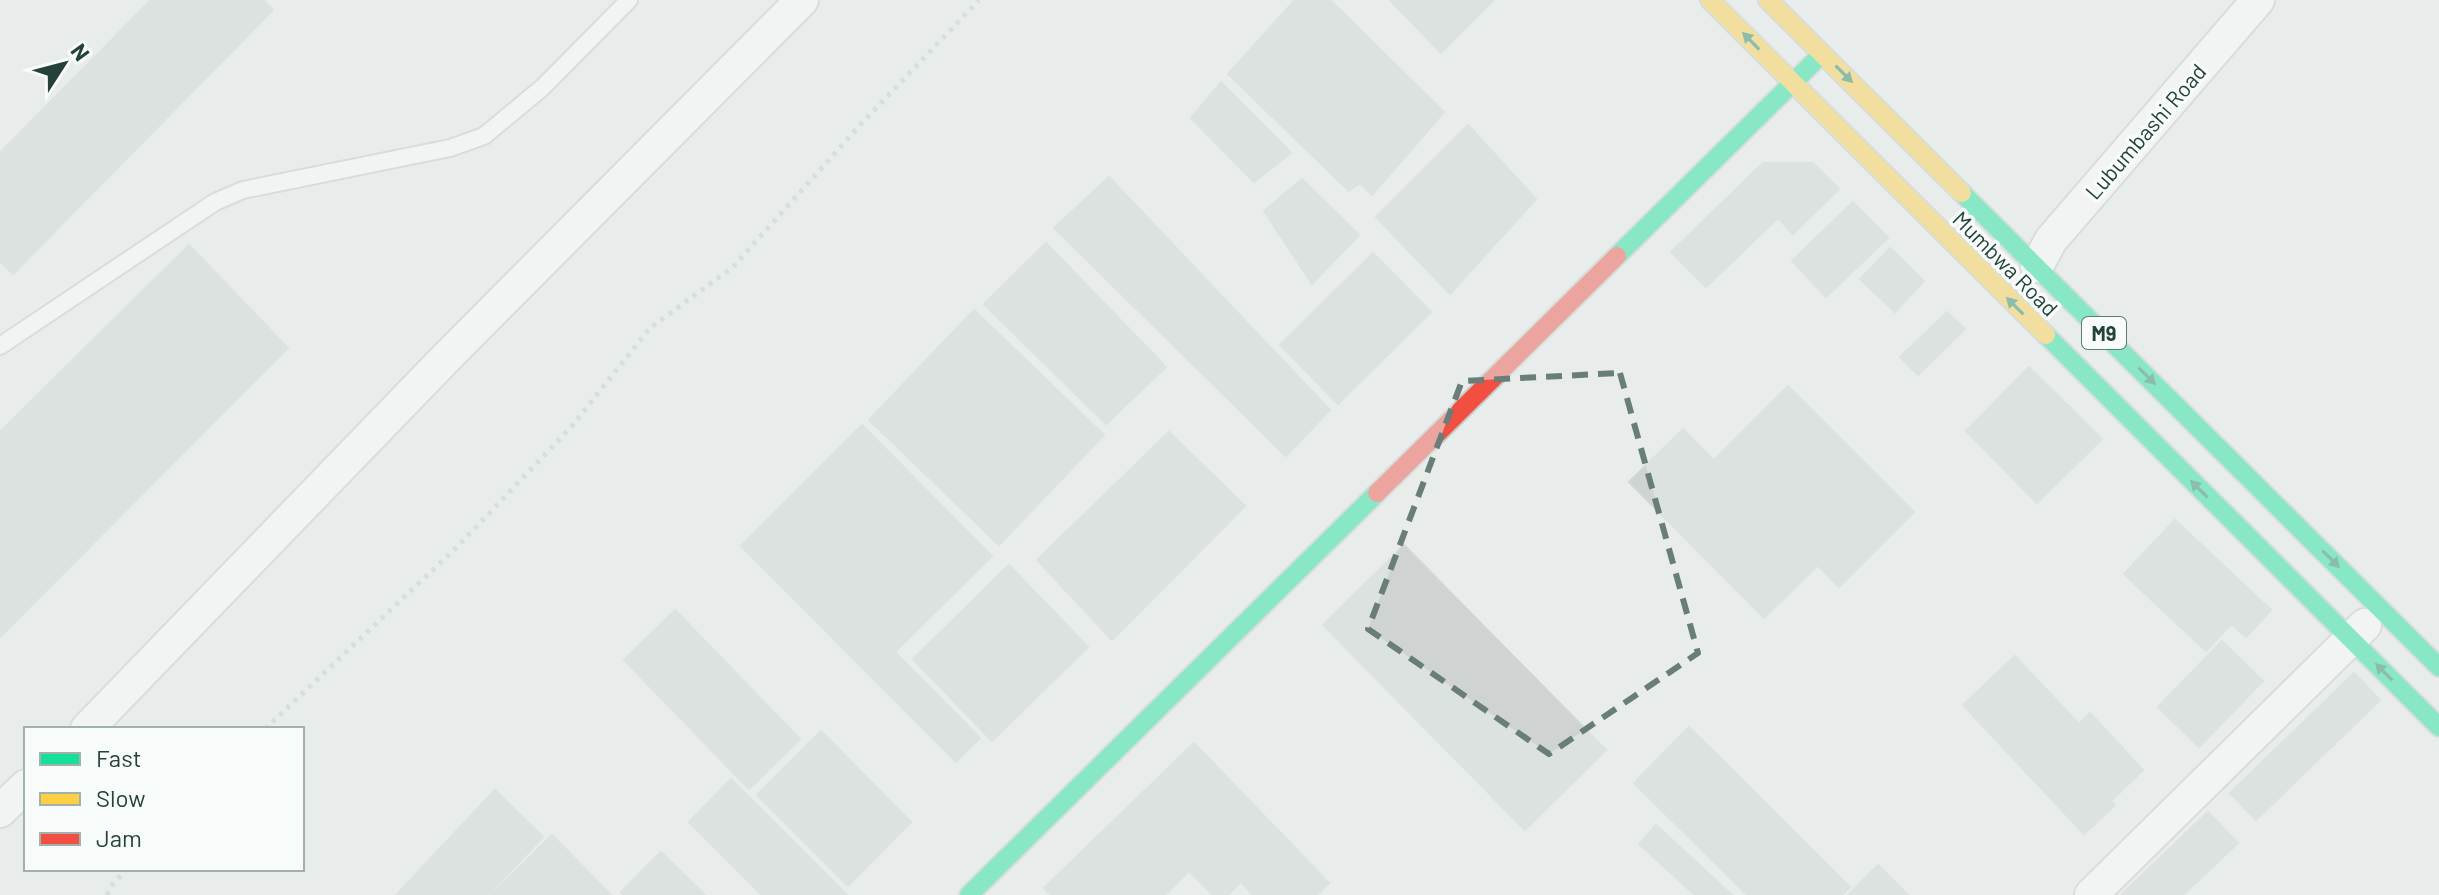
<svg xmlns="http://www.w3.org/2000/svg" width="2439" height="895" font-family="Barlow,sans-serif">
<rect width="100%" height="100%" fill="#e8edeb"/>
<path fill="#cfd4d2" stroke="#d1d6d4" stroke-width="2" d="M151,0H263L273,10L13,274L0,261V153Z
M1295,0H1330L1444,112L1372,195L1360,183L1349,191L1228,74Z
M1390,0H1494L1441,53Z
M1221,82L1291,153L1254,182L1191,118Z
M1468,125L1536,199L1450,294L1376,217Z
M1763,163H1813L1839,189L1793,234L1778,218L1706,287L1671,252Z
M1109,177L1330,410L1286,456L1054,228Z
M1302,179L1359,235L1312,284L1264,211Z
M1853,202L1888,238L1826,297L1792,261Z
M1046,243L1166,367L1106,424L984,304Z
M189,245L288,348L0,637V432Z
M1890,248L1924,281L1895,312L1860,279Z
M1373,253L1431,312L1338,404L1280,345Z
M974,310L1104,435L999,545L869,420Z
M1947,312L1965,329L1918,375L1900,357Z
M2029,367L2102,439L2037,503L1966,431Z
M1788,386L1853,451L1779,525L1714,460Z
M862,425L992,556L895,652L980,738L956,762L741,546Z
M1683,429L1818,565L1764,618L1629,482Z
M1169,432L1245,506L1112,640L1037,560Z
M1853,451L1914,512L1839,587L1779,525Z
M2175,520L2271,610L2246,637L2231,624L2206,651L2124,574Z
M1404,545L1606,750L1525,830L1323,625Z
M1009,565L1088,647L992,741L913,659Z
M675,610L800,739L749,789L624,660Z
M2222,641L2263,681L2199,747L2158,707Z
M2015,656L2079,724L2090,713L2143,770L2111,801L2115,805L2084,834L1963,705Z
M2354,673L2380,700L2256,820L2230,793Z
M1689,727L1850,887L1842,895H1747L1634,783Z
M821,731L911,822L848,886L757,795Z
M1194,743L1329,883L1317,895H1253L1241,882L1228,895H1213L1189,871L1165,895H1051L1044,888Z
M731,779L847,895H762L689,822Z
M495,790L543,837L488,895H396Z
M2208,812L2238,843L2183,895H2121Z
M1656,825L1732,895H1695L1639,844Z
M552,835L611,895H491Z
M661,852L705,895H623L621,892Z
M1878,865L1908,895H1848Z"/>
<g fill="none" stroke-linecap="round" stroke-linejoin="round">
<defs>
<path id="lane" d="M0,346L215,202L243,190L450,148L484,136L543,87L629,0"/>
<path id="street" d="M2037,266L2051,240L2258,0
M87,729L445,359L802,0
M0,811L26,786
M2091,895L2365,625"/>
<path id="fast" d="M1962,193L2439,667
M1617,256L1821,55
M2046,335L2439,727
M969,895L1377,493"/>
<path id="slow" d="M1710,0L2046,335
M1768,0L1962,193"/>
<path id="jam" d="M1377,493L1617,256"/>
</defs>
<use href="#lane" stroke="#c5cac8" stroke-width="20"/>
<use href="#street" stroke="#c5cac8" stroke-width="36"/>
<use href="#fast" stroke="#c3cbc8" stroke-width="22"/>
<use href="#slow" stroke="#c3cbc8" stroke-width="22"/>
<use href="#jam" stroke="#c3cbc8" stroke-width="22"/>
<path stroke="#c3ccca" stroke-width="5" stroke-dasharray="4 6" stroke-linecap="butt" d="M265,729L459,545L572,426L650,328L733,267L862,123L979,0
M107,895L111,886L127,869"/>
<use href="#lane" stroke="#fcfcfc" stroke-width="16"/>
<use href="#street" stroke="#fcfcfc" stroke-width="32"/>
<use href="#fast" stroke="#16e098" stroke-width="18"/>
<use href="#slow" stroke="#ffcf43" stroke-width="18"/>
<use href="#jam" stroke="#f24e42" stroke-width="18"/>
</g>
<defs><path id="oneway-solid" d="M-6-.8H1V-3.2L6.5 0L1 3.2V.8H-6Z" transform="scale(2)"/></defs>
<g fill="#1e8160">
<use href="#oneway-solid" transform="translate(1751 41) rotate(-134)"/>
<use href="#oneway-solid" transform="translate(1844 74) rotate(45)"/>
<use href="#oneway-solid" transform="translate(2015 306) rotate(-135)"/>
<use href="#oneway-solid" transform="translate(2147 376) rotate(45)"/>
<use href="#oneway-solid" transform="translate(2199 489) rotate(-135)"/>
<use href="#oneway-solid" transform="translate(2331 559) rotate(45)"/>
<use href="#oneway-solid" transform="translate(2384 672) rotate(-135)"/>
</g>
<path d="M0 0H2439V895H0ZM1620,373L1698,653L1549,754L1368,629L1462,381Z" fill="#e8edeb" fill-opacity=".55" fill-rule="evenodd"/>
<path fill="none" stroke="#697e78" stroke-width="6" stroke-dasharray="16 10" stroke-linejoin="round" d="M1620,373L1698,653L1549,754L1368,629L1462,381Z"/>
<g text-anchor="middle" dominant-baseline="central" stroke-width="7" stroke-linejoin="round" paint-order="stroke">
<rect fill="#f7fbf9" stroke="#637a73" stroke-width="2" x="2082" y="317" width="44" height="32" rx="6"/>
<g font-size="20" font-weight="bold" fill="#24423a">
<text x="2104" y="333">M9</text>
</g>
<g font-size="22" fill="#24423a" stroke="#f7fbf9">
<text transform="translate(2145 131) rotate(-49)">Lubumbashi Road</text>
<text transform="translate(2006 263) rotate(45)">Mumbwa Road</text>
</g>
</g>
<rect x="24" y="727" width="280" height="144" fill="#f7fbf9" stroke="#a3b1ad" stroke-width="2"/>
<rect x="40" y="753" width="40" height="12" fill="#16e098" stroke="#a3b1ad" stroke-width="2"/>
<text x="96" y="767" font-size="24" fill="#24423a">Fast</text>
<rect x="40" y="793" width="40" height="12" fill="#ffcf43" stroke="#a3b1ad" stroke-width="2"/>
<text x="96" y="807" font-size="24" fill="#24423a">Slow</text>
<rect x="40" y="833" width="40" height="12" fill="#f24e42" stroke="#a3b1ad" stroke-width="2"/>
<text x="96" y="847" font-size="24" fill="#24423a">Jam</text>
<g transform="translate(64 64) rotate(54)" stroke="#f7fbf9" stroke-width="6" paint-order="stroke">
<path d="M0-6L14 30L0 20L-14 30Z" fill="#24423a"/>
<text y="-12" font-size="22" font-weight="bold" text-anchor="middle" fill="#24423a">N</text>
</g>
</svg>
